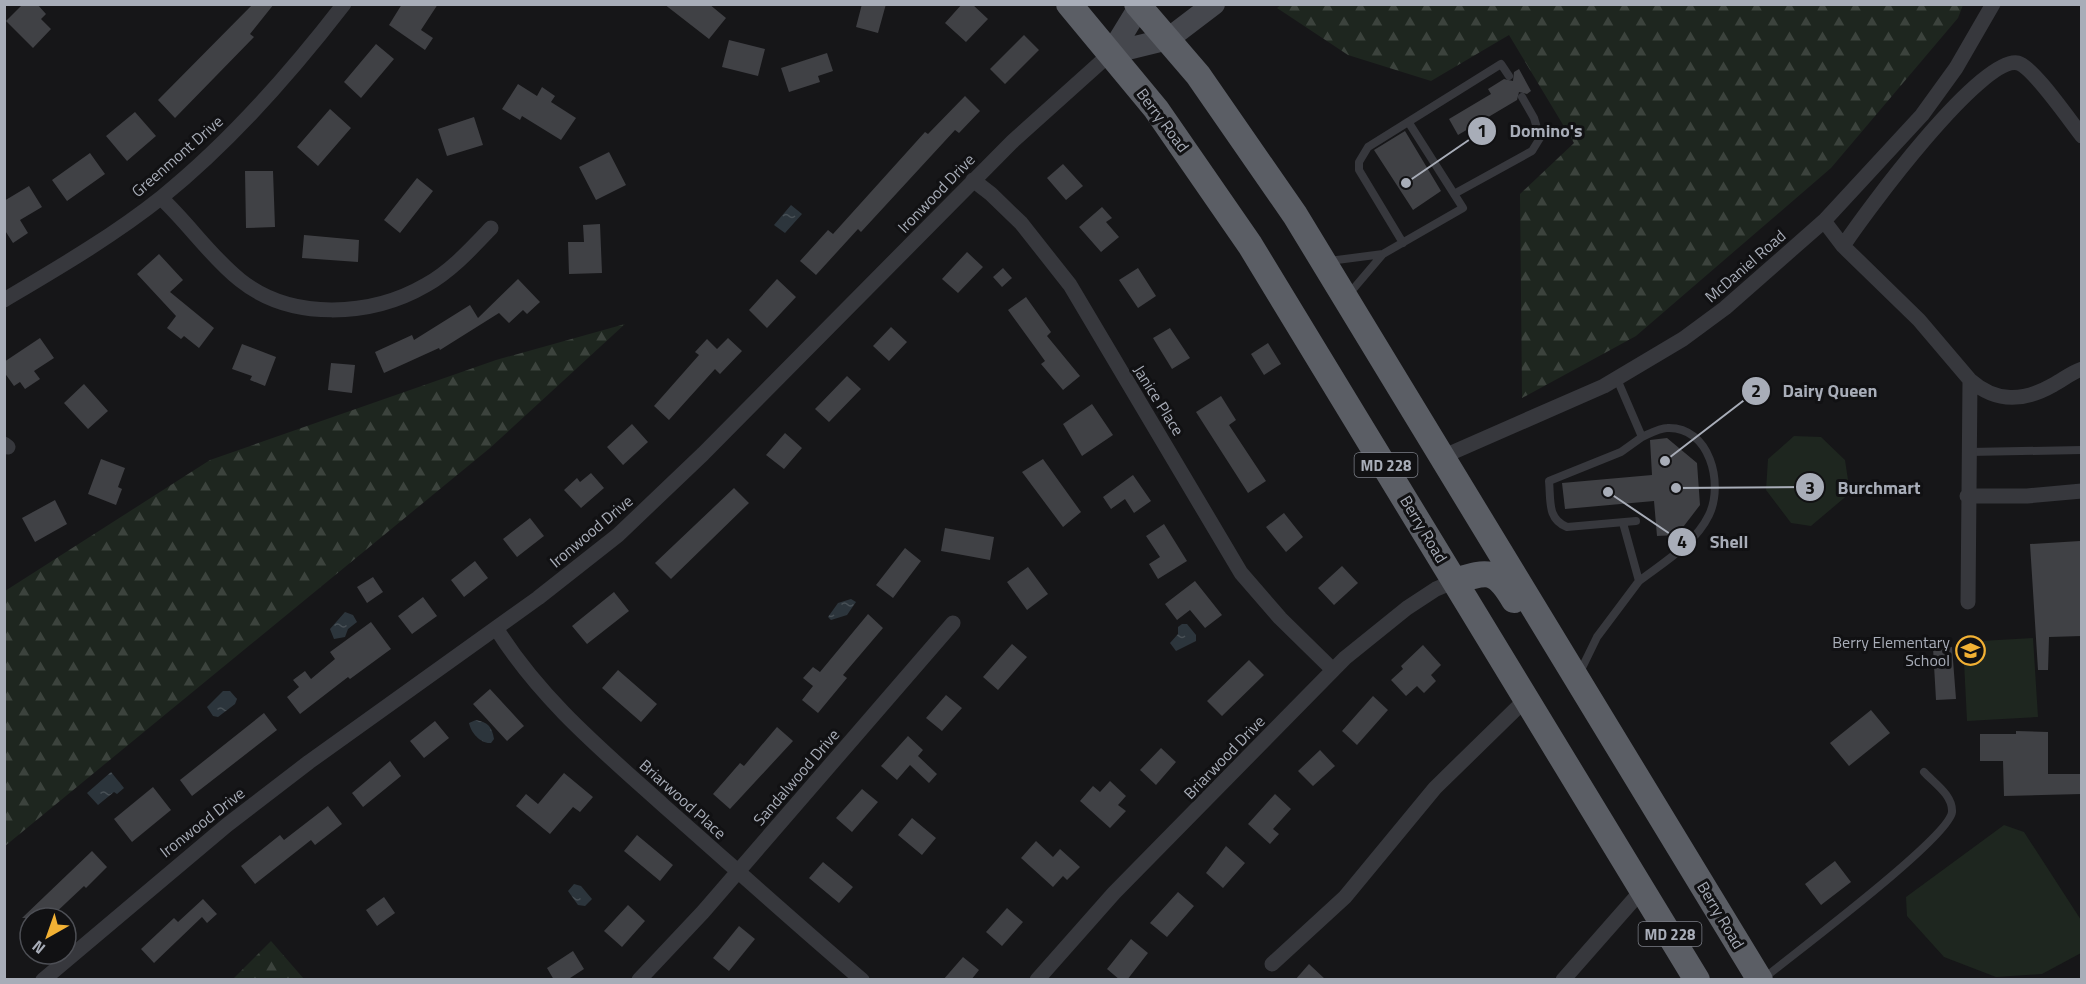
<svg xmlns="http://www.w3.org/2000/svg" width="2086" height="984" font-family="'Titillium Web',sans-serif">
<defs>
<pattern id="forest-firs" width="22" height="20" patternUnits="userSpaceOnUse" patternTransform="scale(1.5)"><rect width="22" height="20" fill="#1e261f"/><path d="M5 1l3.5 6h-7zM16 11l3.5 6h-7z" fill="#3c433d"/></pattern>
<pattern id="water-ripples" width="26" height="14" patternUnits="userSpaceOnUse" patternTransform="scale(1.5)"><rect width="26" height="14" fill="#2c353c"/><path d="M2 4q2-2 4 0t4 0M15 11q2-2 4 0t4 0" fill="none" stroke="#485056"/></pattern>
</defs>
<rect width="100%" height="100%" fill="#161618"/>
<path fill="url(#forest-firs)" d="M1281,5V4L1963,5L1958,18L1831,168L1636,336L1522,398L1520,194L1574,143L1509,35L1431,81L1348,55L1277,8Z
M625,324L490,448L5,846V591L210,460L496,360Z
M271,941L304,979H233Z"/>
<path fill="#1e261f" d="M1794,436L1821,437L1845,460L1850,493L1811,526L1791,523L1766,490L1768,459Z
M2033,638L2038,717L1967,721L1963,642Z
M2004,825L2024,832L2081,920V953L2042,974L1996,977L1944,957L1907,916L1906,897Z"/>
<path fill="url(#water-ripples)" d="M791,205L802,214L785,233L774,225Z
M851,599L856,602L847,615L831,620L828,617L838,603Z
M345,612L353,615L357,622L348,629L345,637L334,639L330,629Z
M1182,624H1187L1196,635V641L1176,651L1170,643L1178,634V627Z
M223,691H230L237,699L235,704L218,717L213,716L207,707Z
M476,720C488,722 492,727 494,739L491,743C481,744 471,733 469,723Z
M111,772L124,788L117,794L114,792L98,805L87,793Z
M574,884L581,886L592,899L585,906L578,905L568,891Z"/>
<path fill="#404145" d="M23,4H37L46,14L41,19L51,29L33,48L6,21Z
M253,4H274L250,34L254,37L175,118L158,100Z
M402,4H438L421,30L433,38L425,50L389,25Z
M664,4H709L726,18L709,39Z
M862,4H886L878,33L856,27Z
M962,4H972L988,19L966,42L945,23Z
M1024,35L1039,50L1005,84L990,69Z
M729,40L765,49L758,76L722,67Z
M376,44L394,59L361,98L344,82Z
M827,53L833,71L818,76L820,82L789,92L781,68Z
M1519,69L1531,91L1527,94L1519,92L1517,100L1458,135L1449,119L1491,94L1488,89L1504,79L1513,81L1514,72Z
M518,84L537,96L542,87L555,96L551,102L576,118L561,140L522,116L520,120L502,109Z
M965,96L980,111L959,133L955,130L861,232L858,229L816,275L800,261L828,230L833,234L925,132L928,134Z
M330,109L351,128L318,166L297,147Z
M135,112L156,136L127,161L106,136Z
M474,117L483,145L447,156L438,129Z
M1405,131L1441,191L1413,210L1374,150Z
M609,152L626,185L596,200L579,167Z
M90,153L105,174L67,201L52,180Z
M1063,164L1083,186L1066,200L1047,178Z
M245,171H273L275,227L246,228Z
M417,178L433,191L400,233L384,220Z
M29,186L42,207L20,220L28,233L13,243L4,229V201Z
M1102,207L1112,218L1106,222L1119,237L1101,252L1079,227Z
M600,224L602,273L569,274L568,242H584L583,225Z
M304,235L359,240L358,262L302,258Z
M967,252L983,267L958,293L942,279Z
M159,254L183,280L170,292L214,328L199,348L184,336L181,339L167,328L176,316L137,274Z
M1003,268L1012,278L1002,287L993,277Z
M1138,268L1156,296L1138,308L1119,280Z
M518,279L540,302L527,314L523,310L509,323L499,313L440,350L439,348L384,373L375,352L412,335L414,340L470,305L478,318Z
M777,279L796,297L767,328L749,310Z
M1026,297L1051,332L1047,336L1080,376L1063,390L1041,364L1045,361L1008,310Z
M891,327L907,342L889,361L873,346Z
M1170,328L1190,358L1172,369L1153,338Z
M40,338L54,358L34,371L40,379L25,389L20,382L14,386L4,372V362Z
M728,338L742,351L720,374L715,369L669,420L654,406L699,355L695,352L707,339L717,349Z
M1268,343L1281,364L1264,375L1251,354Z
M242,344L276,357L265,386L250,380L252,376L232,369Z
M331,363L355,365L352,393L328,390Z
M847,376L861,389L829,422L815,409Z
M84,384L108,411L88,429L64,403Z
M1221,396L1236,420L1229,425L1266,481L1248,493L1196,412Z
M1092,404L1113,435L1082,456L1063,424Z
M632,424L648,442L623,465L607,447Z
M785,433L802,448L784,469L766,455Z
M1667,438L1697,463L1700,505L1677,535L1657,536L1654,501L1565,509L1562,483L1652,475L1650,440Z
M101,459L125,468L118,487L122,489L116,505L88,494Z
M1043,459L1081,512L1063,527L1022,472Z
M591,473L604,488L581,508L564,490L577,478L580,482Z
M1133,475L1151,501L1134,513L1125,499L1111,509L1103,497Z
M734,488L749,503L671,579L655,563Z
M55,500L67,524L35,542L22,518Z
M1284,513L1303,537L1286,552L1266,527Z
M530,518L544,536L517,557L503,539Z
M1164,524L1187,561L1158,579L1149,564L1160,557L1146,536Z
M945,528L994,537L990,560L941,551Z
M2080,541L2082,636L2049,637L2048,670H2038L2030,544Z
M905,548L921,561L893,598L876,585Z
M475,561L488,578L464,597L451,580Z
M1342,566L1358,583L1334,605L1318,588Z
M1028,567L1048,594L1027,610L1007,582Z
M373,577L383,592L367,603L357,587Z
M1195,581L1222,615L1205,628L1190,610L1177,620L1165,604Z
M614,592L629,611L587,644L572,626Z
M423,597L437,616L412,634L398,616Z
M868,614L883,628L843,675L847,678L818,713L802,700L813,686L803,678L813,667L820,672Z
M371,622L391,649L350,679L348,677L300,714L287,697L299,687L293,680L305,671L311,679L335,659L330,652Z
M1012,644L1027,657L998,690L983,677Z
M1423,645L1441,665L1431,675L1436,681L1424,693L1417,686L1406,696L1391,680L1403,669L1401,666Z
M1952,647L1956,699L1936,700L1933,648Z
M1249,660L1264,675L1222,716L1207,701Z
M618,670L657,704L641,722L602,688Z
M490,689L524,726L507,741L473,704Z
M946,695L962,708L942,731L926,718Z
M1373,696L1388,710L1357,745L1342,731Z
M1871,710L1890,733L1849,766L1830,743Z
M264,713L277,730L192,796L180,780Z
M435,721L449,738L424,758L410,741Z
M777,727L793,741L730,809L713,794L740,763L744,766Z
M2016,731L2048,732V774H2082V794L2004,796L2003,761H1980V734H2016Z
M908,736L923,750L918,756L937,774L929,783L910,765L897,780L881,766Z
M1161,748L1176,762L1156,785L1140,770Z
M1320,750L1335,766L1313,786L1298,771Z
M390,761L401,776L363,807L352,793Z
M564,773L593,797L580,812L573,807L550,834L516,806L526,794L538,804Z
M1110,781L1126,796L1118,805L1126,811L1110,828L1080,801L1093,786L1100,792Z
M153,787L171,810L132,842L114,819Z
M862,789L878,802L852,832L836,818Z
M1275,794L1291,809L1273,829L1279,834L1270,844L1248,824Z
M328,806L342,824L315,845L311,840L255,884L241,866L280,835L284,840Z
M912,818L936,838L922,855L898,835Z
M637,835L673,865L660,881L624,851Z
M1036,841L1053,857L1060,849L1080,867L1067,880L1063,876L1053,887L1021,858Z
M1226,846L1245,863L1223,888L1206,873Z
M92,851L107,867L86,888L84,886L50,918H22Z
M1835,861L1851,882L1821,905L1805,884Z
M823,862L853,887L839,903L809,878Z
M1178,892L1194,906L1167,937L1150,923Z
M384,897L395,913L377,926L366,910Z
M203,899L217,914L207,923L202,917L154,963L141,949L174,918L178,922Z
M628,905L645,921L622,947L604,931Z
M1007,908L1023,922L1002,946L986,932Z
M739,926L755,939L729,971L713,958Z
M1131,939L1148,953L1127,980H1120L1107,969Z
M573,951L584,969L567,980H554L547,968Z
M963,957L979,970L971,980H943Z
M1309,964L1326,980H1295Z"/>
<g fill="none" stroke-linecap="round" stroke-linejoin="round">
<path stroke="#37383d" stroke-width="8" d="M1454,194L1532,151L1540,138L1534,118L1522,97
M1403,243L1359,170V162L1368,147L1501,64L1509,76
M1383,254L1463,208L1409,123
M1329,261L1383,254L1349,294
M1617,379L1642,437L1621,452L1549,481C1551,501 1547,519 1567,527L1636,521
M1969,452L2082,450
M1639,581C1664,562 1695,544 1709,515C1724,484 1710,426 1667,428C1660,428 1649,434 1642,437
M1580,672L1597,637L1639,581L1623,523
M1763,979C1792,955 1949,838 1952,812C1953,795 1934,783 1924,772"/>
<path stroke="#37383d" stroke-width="15" d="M973,180L991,194L1021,223L1070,285L1241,573L1280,618L1333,670
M161,198C189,224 210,256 240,280C291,321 371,317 426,285C451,271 471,249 491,228
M1824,221L1843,246L1919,320L1970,380L1968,602
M1843,246C1864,214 1982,54 2018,63C2033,67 2070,121 2082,136
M4,300C58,268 113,236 162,197C230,142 290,74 344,4
M1970,380C1996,403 2023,402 2053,385C2063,380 2070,373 2082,369
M4,444L8,447
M1442,457L1604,386L1683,339L1725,308L1824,221L1922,115L1956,68L1993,4
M1967,496H2027L2082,491
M496,628C540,699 603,751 664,806C730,864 795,923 862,980
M1272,964L1345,897L1435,788L1527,698
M43,980L227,825L309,762L538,598L618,535L703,454L1013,141L1111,53
M639,980L703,912L953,623
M1037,980L1114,893L1345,658L1407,608L1436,589L1455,581
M1563,980L1643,889"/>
<path stroke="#45474d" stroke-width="22" d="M1111,53L1168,39L1214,4
M1111,53L1141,4"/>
<path stroke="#5b5e65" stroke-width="26" d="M1069,4L1156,109L1250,245L1697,980
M1137,4L1198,75L1295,215L1760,980
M1455,581C1488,571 1495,568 1514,600"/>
</g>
<defs>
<symbol id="school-ring" viewBox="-11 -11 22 22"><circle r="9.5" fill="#111113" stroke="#f2b134" stroke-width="1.5"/><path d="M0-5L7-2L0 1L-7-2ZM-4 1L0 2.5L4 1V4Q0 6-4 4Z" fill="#f2b134"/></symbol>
</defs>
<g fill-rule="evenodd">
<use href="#school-ring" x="1954" y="634" width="33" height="33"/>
</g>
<g text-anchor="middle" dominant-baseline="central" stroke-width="6" stroke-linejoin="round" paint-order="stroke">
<g fill="#111113" stroke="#7b7e86" stroke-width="1.5">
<rect x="1354.5" y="453" width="63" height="24" rx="4.5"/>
<rect x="1638.5" y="922" width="63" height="24" rx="4.5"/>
</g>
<g font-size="15" font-weight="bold" fill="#a8adb8">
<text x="1386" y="465">MD 228</text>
<text x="1670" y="934">MD 228</text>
</g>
<g font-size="16" fill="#a8adb8" stroke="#111113">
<text transform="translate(1163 120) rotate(53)">Berry Road</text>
<text transform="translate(177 156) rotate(-41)">Greenmont Drive</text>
<text transform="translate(936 193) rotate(-46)">Ironwood Drive</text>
<text transform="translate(1745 266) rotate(-41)">McDaniel Road</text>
<text transform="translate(1159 400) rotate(58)">Janice Place</text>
<text transform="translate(1424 529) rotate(59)">Berry Road</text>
<text transform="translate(591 531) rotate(-40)">Ironwood Drive</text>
<text transform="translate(1224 757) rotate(-46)">Briarwood Drive</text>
<text transform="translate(796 777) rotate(-49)">Sandalwood Drive</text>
<text transform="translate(683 799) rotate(42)">Briarwood Place</text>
<text transform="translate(202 822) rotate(-38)">Ironwood Drive</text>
<text transform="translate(1721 915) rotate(59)">Berry Road</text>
</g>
<g font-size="16" fill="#a8adb8" stroke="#111113" text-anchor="end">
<text x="1950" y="642">Berry Elementary<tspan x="1950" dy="18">School</tspan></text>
</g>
</g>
<path fill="none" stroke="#a8adb8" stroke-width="2" d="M1406 183L1482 131M1665 461L1756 391M1676 488L1810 487M1608 492L1682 542"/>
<g fill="#a8adb8" stroke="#111113" stroke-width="2">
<circle cx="1406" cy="183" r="6"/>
<circle cx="1665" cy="461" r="6"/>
<circle cx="1676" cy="488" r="6"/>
<circle cx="1608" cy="492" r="6"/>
<circle cx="1482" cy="131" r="15"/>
<circle cx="1756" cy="391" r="15"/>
<circle cx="1810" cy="487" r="15"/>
<circle cx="1682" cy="542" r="15"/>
</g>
<g font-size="18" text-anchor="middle" font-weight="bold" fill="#111">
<text x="1482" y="137">1</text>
<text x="1756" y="397">2</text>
<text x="1810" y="494">3</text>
<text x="1682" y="548">4</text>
</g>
<g font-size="18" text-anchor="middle" font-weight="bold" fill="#a8adb8" stroke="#111113" stroke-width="6" stroke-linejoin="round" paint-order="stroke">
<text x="1546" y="137">Domino's</text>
<text x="1830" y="397">Dairy Queen</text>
<text x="1879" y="494">Burchmart</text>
<text x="1729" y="548">Shell</text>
</g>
<rect width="2086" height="984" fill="none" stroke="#a8adb8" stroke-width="12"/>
<g transform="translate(48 936) rotate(220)"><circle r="28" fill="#111113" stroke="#4d4f55" stroke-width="1.5"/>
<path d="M0-4.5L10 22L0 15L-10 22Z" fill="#f2b134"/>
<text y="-9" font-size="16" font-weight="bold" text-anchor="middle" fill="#a8adb8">N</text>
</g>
</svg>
